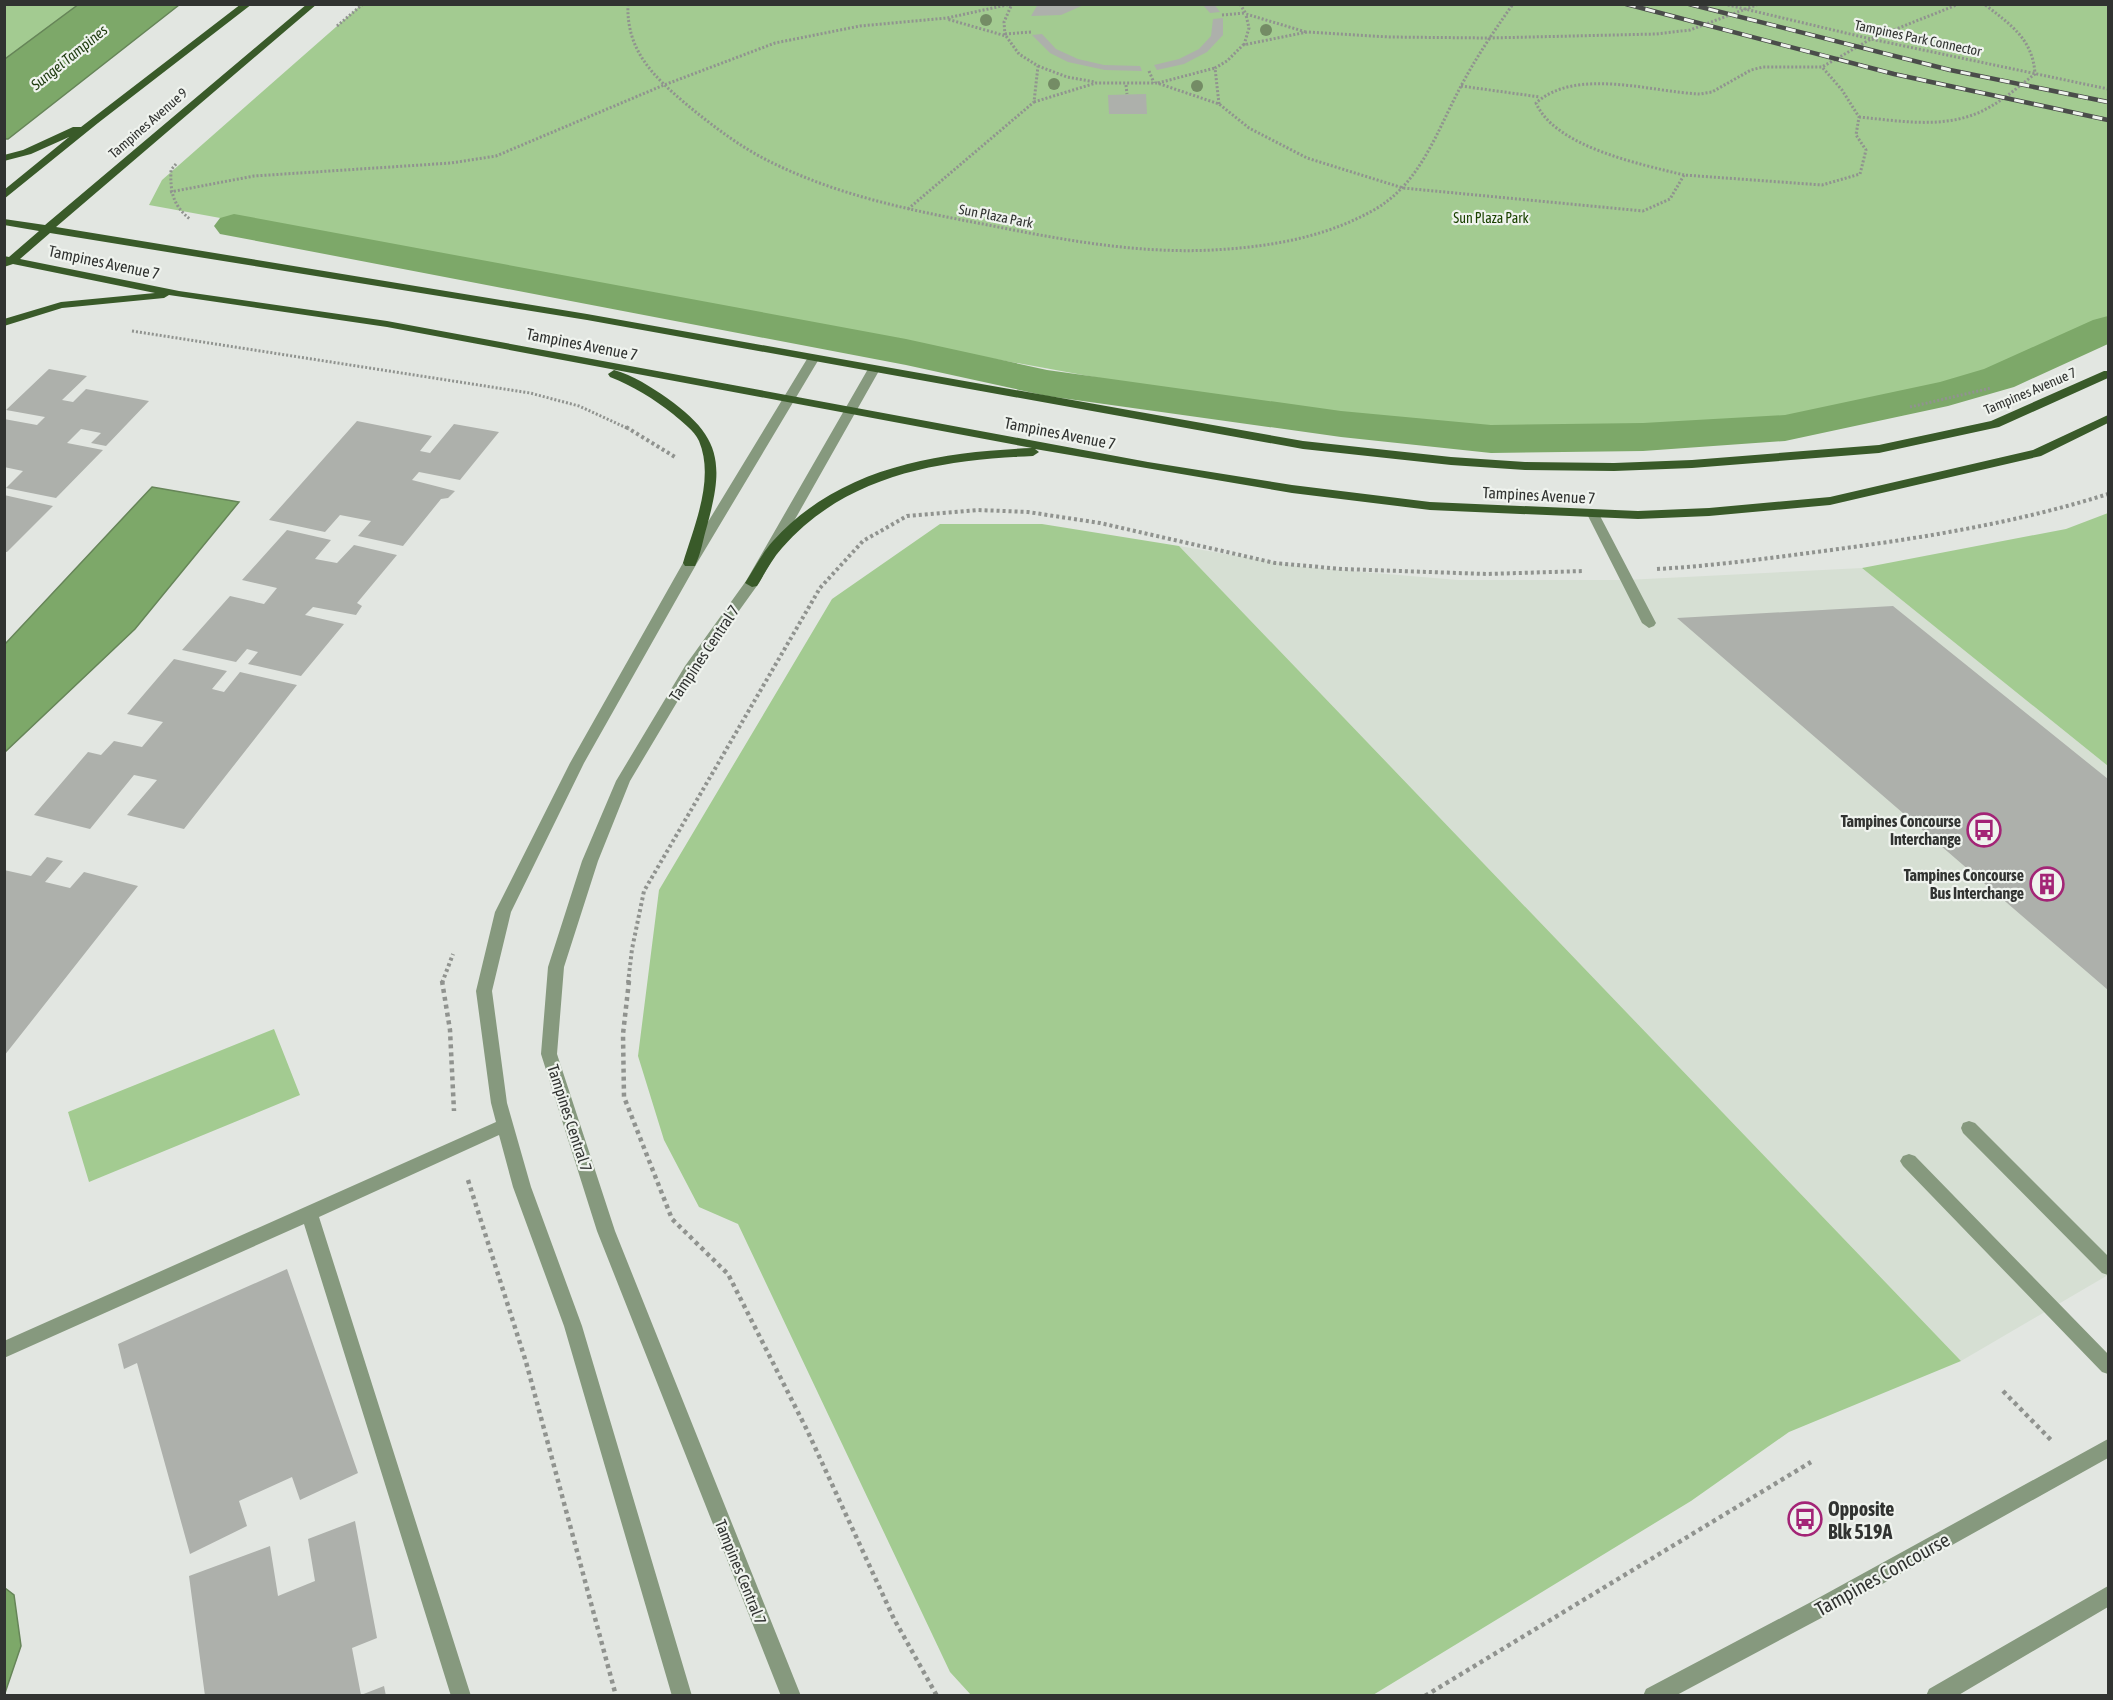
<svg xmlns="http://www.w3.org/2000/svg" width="2113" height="1700" font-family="'Asap Condensed',sans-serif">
<rect width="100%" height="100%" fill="#e2e6e1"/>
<path fill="#d6dfd3" d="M1179,546L1303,567L1458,580H1626L1862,568L2108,766V1275L1961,1361Z"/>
<path fill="#a3cb91" d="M5,5H81L5,64Z
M361,5H2108V322C1880,436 1610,450 1360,421C1309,415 1259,406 1209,398L149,205L162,180Z
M2108,513V766L1862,568L2066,529Z
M940,524H1042L1179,546L1961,1361L1789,1432L1691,1501L1373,1695H971L950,1672L738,1224L699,1207L664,1140L638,1056L659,890L832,599Z
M274,1029L300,1095L89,1182L68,1112Z"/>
<path fill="#7da869" stroke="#668558" stroke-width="1.5" d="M79,4L179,5L8,139H5V59Z
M152,487L239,502L135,629L5,752V644Z
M5,1588L14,1595L21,1646L5,1693Z"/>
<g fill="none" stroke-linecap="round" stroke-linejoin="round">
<path fill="#7da869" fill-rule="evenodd" d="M234,214L906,339L1047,370L1341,411L1491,425L1643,423L1785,415L1940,382L1984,369L2093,320L2108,316V344L2014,387L1948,406L1785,441L1643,451L1491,453L1341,437L1047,396L906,365L220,234L214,226L220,218Z"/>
</g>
<path fill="#adb0ab" d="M1038,4H1086L1061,15L1031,16Z
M1202,4H1214L1220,12L1210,13Z
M1223,18V35L1207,52L1184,64L1157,70L1154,65L1179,59L1199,49L1211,36L1213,19Z
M1042,34L1056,49L1078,59L1104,65L1140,66L1142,71L1105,70L1068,62L1050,53L1032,35Z
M1146,94L1147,114H1109L1108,95Z
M49,369L87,376L62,400L73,402L86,389L149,401L106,446L91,443L101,433L81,429L67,443L103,450L56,498L6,488L23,471L4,467V419L37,425L45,417L6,410Z
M357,421L432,436L420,451L430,453L454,424L499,432L460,480L419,472L412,480L455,491L448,498L441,499L403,546L358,536L371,521L340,515L325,532L269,520Z
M4,495L53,506L7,552H4Z
M287,530L331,540L315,559L337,563L354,545L397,555L357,603L362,606L356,615L313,607L305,615L344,624L301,676L248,664L258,652L247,649L236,662L182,650L230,596L264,604L277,588L242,580Z
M1893,606L2108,779V990L1677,618Z
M174,659L227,671L212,689L224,692L240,672L297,685L184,829L127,815L157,780L134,775L90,829L34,815L88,752L101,755L114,741L142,747L163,722L127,714Z
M47,857L63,861L45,882L70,888L84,872L138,886L4,1056V870L31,876Z
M287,1269L358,1473L300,1500L292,1477L239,1501L247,1526L190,1554L137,1363L124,1369L118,1344Z
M355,1521L377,1638L352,1648L361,1695L384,1686L386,1696H205L189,1576L270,1546L278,1596L315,1581L308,1539Z"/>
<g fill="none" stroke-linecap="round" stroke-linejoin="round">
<path stroke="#90938f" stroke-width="3" stroke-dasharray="2 2" stroke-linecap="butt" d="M628,4C626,50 653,76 686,104C714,127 744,150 777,165C841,196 914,211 983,224C1058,239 1136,254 1213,250C1268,247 1323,238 1372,211C1420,185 1436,133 1460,88C1475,59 1494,31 1513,4
M1240,4L1246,14L1306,32
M1724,4L1871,39L2108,89
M1222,15L1245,13
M337,26L363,4
M1005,34L1031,32
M1005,35L1004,22L1011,6
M1244,45L1249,28L1246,15
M1038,66L1067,77L1095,82
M1149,71L1154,83
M1158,83L1215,68
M1126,85L1127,94
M1461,86L1540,97
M1034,102L1096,83H1157L1219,104L1249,128L1307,158L1403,188L1643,211L1670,199L1684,175L1822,185L1860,174L1866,150L1856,135L1859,117L1842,90L1822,67
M1219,104L1215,68L1227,61L1243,45L1307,32L1389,37L1489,38L1656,34L1690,30L1759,4
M1859,117C1901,121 1947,130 1986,109C2004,100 2019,86 2035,74C2033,39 2010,24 1984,4
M176,164L171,170C170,191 173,206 190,219
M1684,175C1640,164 1555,147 1536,103C1576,67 1651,92 1700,94L1712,92L1751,70L1763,67H1822L1871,39L1959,4
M170,192L254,176L451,163L496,156L664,85L775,43L860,26L947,18L1011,4
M908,209L1034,102L1038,66L1019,54L1006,36L947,19
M132,331L530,393L579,406L629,429
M1910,407L1991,388"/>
<path stroke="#90938f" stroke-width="4" stroke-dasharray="3 3" stroke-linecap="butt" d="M626,427L675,457
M1657,569C1711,566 1763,559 1816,552C1915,539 2013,524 2108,494
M442,983L453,954
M628,983L632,949L644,891L820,588L863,541L907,516L978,510L1028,512L1100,523L1275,563L1342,569L1487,574L1584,571"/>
<path stroke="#90938f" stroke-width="4.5" stroke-dasharray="4 4" stroke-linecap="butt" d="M442,981L450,1030L454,1111
M629,981L623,1034L624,1097L672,1219L728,1274L807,1430L894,1619L937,1696
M468,1180L526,1362L616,1696
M2003,1391L2051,1440
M1425,1696L1811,1462"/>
<path fill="#86997e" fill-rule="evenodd" d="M813,355L819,359L697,563L584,763L511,912L492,991L507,1103L531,1187L582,1326L692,1696H672L564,1326L513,1187L499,1135L319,1217L471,1696H451L304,1224L4,1358V1341L496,1122L491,1103L476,991L495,912L570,763L683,563L807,359Z
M874,365L880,369L759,583L695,672L630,781L598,861L564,967L557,1054L615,1231L801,1696H781L597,1231L541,1054L548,967L582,861L616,781L685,666L746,581L868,369Z
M1593,510L1599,514L1656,623L1654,626L1649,628L1642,623L1587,514Z
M1969,1121L1975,1123L2108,1256V1275L2102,1273L1963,1133L1961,1128L1963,1123Z
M1909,1154L1915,1156L2108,1354V1374L2102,1372L1903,1166L1900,1161L1903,1156Z
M2108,1439V1458L1825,1616L1675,1696H1643L1646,1689L1811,1602Z
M2108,1586V1607L1957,1696H1926L1929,1689Z"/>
<path fill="#395a29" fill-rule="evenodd" d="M241,4H252L98,123L4,199V190L69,137L31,154L4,161V155L23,150L73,127H81Z
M307,4H317L56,227L587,314L1303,441L1451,457L1525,462L1614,463L1692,460L1879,445L1991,421L2104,371H2108V378L1999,427L1879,453L1692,468L1614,471L1525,470L1451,465L1303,449L587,320L50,233L20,259L179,291L387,321L1148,462L1292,485L1430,502L1638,511L1709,508L1830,497L2033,450L2108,415V423L2041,456L1830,505L1709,516L1638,519L1430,510L1292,493L1035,449L1039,452L1033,456C940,460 847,474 782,548C772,559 765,573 757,586L752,587L745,583C754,569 762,553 773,541C840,467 937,452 1032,448L387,327L169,295L164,298L62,308L4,326V319L61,302L155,293L13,264L4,267V256L9,257L39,231L4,225V219L45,225Z
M614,370C633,375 651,387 667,398C722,437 724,464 707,526C703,539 701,554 695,566H685L683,563C694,526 715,479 699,441C694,430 682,422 673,414C654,399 633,386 610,377L608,374Z"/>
<defs>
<path id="rail" d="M1626,4L1894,74L2108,120
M1689,4L1950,70L2108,102"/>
</defs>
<use href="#rail" stroke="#4a4c4a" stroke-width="4.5"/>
<use href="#rail" stroke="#eff3ee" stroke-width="3" stroke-dasharray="10" stroke-linecap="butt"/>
</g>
<g fill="#748c65">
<circle cx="986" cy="20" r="6"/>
<circle cx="1266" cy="30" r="6"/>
<circle cx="1054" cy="84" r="6"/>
<circle cx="1197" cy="86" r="6"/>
</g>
<defs>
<symbol id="bus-ring" viewBox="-11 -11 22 22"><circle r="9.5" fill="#eff3ee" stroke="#a32476" stroke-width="1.5"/><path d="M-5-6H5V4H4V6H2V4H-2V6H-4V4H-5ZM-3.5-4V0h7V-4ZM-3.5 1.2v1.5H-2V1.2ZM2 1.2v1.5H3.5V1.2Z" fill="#a32476"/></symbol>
<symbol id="building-ring" viewBox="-11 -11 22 22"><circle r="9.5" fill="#eff3ee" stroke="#a32476" stroke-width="1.5"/><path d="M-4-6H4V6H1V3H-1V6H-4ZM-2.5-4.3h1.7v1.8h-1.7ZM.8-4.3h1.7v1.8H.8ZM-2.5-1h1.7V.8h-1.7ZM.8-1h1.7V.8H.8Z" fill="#a32476"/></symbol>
</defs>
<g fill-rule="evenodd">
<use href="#bus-ring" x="1965" y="811" width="38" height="38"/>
<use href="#building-ring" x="2028" y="865" width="38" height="38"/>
<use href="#bus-ring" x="1786" y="1500" width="38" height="38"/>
</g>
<g text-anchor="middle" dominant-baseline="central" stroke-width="4.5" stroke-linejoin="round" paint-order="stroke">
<g font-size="14" fill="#313331" stroke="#eff3ee">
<text transform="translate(1918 38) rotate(12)">Tampines Park Connector</text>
<text transform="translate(148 123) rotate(-41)">Tampines Avenue 9</text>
<text transform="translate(996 216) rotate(11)">Sun Plaza Park</text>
<text transform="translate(2030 391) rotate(-23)">Tampines Avenue 7</text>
</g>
<g font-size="14" fill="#1a4200" stroke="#eff3ee">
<text x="1491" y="218">Sun Plaza Park</text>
</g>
<g font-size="15" font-style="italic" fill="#1e3b0e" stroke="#eff3ee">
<text transform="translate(69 57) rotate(-39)">Sungei Tampines</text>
</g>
<g font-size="16" fill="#313331" stroke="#eff3ee">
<text transform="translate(104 262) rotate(12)">Tampines Avenue 7</text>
<text transform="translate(582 344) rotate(11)">Tampines Avenue 7</text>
<text transform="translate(1060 433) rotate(11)">Tampines Avenue 7</text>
<text transform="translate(1539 495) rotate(3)">Tampines Avenue 7</text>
<text transform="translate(704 653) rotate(-56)">Tampines Central 7</text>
<text transform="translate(570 1118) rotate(72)">Tampines Central 7</text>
<text transform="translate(741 1572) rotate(68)">Tampines Central 7</text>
</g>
<g font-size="16" font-weight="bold" fill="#313331" stroke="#eff3ee" text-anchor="end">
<text x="1961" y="821">Tampines Concourse<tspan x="1961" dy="18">Interchange</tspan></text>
<text x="2024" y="875">Tampines Concourse<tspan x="2024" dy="18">Bus Interchange</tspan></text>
</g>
<g font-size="20" font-weight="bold" fill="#313331" stroke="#eff3ee" text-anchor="start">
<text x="1828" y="1508">Opposite<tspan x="1828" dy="23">Blk 519A</tspan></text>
</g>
<g font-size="20" fill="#313331" stroke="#eff3ee">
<text transform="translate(1882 1574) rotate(-29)">Tampines Concourse</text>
</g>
</g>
<rect width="2113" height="1700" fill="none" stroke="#313331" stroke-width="12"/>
</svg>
